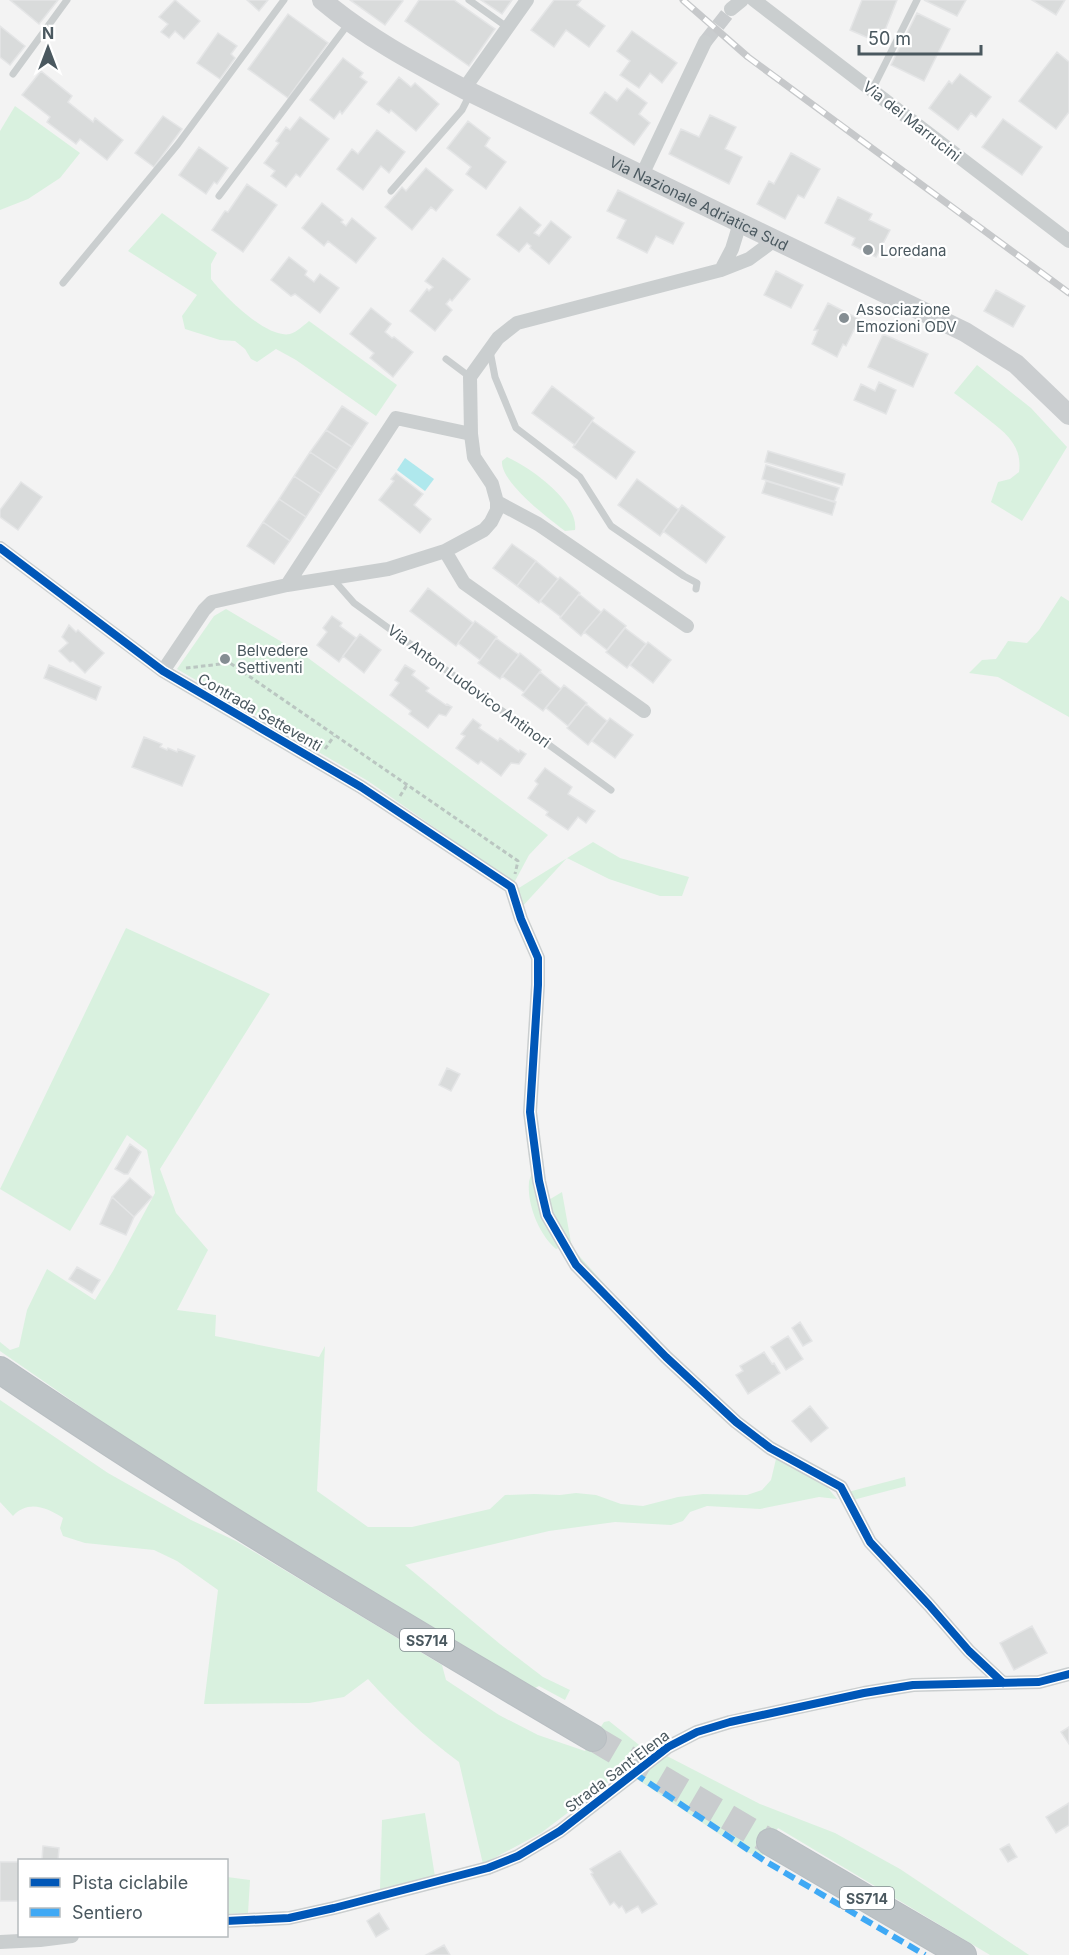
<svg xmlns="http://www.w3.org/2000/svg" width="1069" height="1955" font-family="Inter,sans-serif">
<rect width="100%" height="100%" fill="#f3f3f3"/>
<path fill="#d9f1df" d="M15,106L80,153L60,178L28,199L0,210V131Z
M162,213L217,253L211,264V279C224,296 267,339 290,334C297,332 304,325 309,321L397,385L376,416L296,360L276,349L257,362L251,359L245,349L235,341L220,340L185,329L182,316L197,295L128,251Z
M977,365L1031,408L1067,447L1022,521L991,502L998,482L1010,479L1019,472C1023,444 1003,431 984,416C974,408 964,400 954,393Z
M507,457C530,467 579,502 575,530L565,531C548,518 500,482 502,461Z
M1061,596L1069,601V717L998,677L969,673L982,660L996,659L1008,641L1027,643L1039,630Z
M226,609L304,655L548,835L529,855L514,883L368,781L177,669L214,616Z
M593,842L620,858L689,877L682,896H660L609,879L567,858L520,909L514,891Z
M126,928L270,994L160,1169L176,1213L208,1250L177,1310L216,1315L215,1336L319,1357L325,1346L317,1491L368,1527H412L490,1509L505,1495L534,1494L560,1495L576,1493L596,1495L621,1504L643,1506L678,1497L703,1494L747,1495L762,1490L771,1480L776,1459L823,1482L837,1499L819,1497L760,1509L707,1506L690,1512L683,1521L671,1525L615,1522L549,1531L405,1565L500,1644L543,1677L570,1690L565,1700L539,1686L535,1688L381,1599L163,1464L0,1351V1342L10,1350L19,1347L27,1310L47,1269L95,1300L113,1271L155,1193L147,1150L127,1135L70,1231L0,1189Z
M537,1164L547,1201L562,1192L572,1248L626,1308L561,1247L556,1249C539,1234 527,1205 529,1182C530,1176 535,1169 537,1164Z
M0,1400L108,1473L191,1520L236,1541L442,1665L446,1680L499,1715L538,1735L585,1751L604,1722L609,1721L648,1752L541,1833L483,1864L459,1762C425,1737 396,1710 368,1679L344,1697L309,1703L204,1704L218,1590L177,1561L154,1550L85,1543L63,1536L60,1528L63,1518C46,1507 28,1500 13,1516L0,1502Z
M905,1477L906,1486L853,1500L848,1492Z
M665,1755L760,1804L835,1833L900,1869L1029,1955H990L778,1828L762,1857L746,1852L637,1779Z
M425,1813L435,1877L380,1889L382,1820Z
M227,1877L250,1880L248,1913L227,1914Z"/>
<path fill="#afe8ed" d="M405,458L434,479L425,491L397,470Z"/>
<path fill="#d9dbdb" stroke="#e4e5e6" stroke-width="1.5" d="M10,0H58L39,24Z
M175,0L200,21L184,39L175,31L169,38L161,32L168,24L159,17Z
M247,0H268L259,11Z
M350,0H401L403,1L385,25Z
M419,0H454L495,29L469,66L405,21Z
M481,0H512L502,14Z
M554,0H581L577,5L605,26L589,47L566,30L554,47L531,30Z
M862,0H897L880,43L850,30Z
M924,0H966L957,16Z
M1032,0H1065L1056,15Z
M917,13L950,29L924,81L891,65Z
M288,14L328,43L288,98L248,69Z
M0,26L25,46L10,65L0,57Z
M632,31L677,63L662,83L650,73L639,88L620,75L630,61L617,51Z
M218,33L237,46L231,54L235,58L220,79L197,63Z
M1057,52L1069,62V112L1056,129L1019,101Z
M343,58L363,73L360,77L367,82L342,114L340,111L334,119L310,100Z
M41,71L72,96L68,102L93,122L95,118L123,140L107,160L80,139L76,144L47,122L50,117L22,95Z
M960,74L991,97L976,117L971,113L958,130L929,108L949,81L952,84Z
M399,77L411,87L415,83L439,104L416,131L391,110L389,113L377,104Z
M627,88L647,103L639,114L650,123L634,145L590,113L605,92L617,101Z
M710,115L736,127L725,149L742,157L729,184L669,154L681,129L699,137Z
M163,116L182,129L154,167L135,153Z
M300,117L329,139L300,177L296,174L286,187L271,176L275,171L264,163L279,143L276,141L286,127L290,130Z
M1003,119L1042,147L1022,175L982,147Z
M468,121L490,138L485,146L506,162L486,189L466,174L471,167L447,148Z
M377,130L405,152L389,173L381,166L363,190L337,169L352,149L358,154Z
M199,147L228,168L217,184L214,182L206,194L179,175Z
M791,153L820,169L804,198L798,195L785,219L757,204L769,181L774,184Z
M426,168L453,190L436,211L431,207L412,230L385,207L402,187L406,191Z
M247,184L277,205L243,252L212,230L225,211L228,212Z
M618,190L684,223L673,244L656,236L647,253L617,238L626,220L607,211Z
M838,197L872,214L869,220L890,230L876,257L852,245L855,238L825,223Z
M322,203L343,220L341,222L346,226L352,218L376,238L356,263L328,241L324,246L302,228Z
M520,207L541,225L534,233L539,236L551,221L571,237L549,264L530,248L531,246L527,243L519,252L497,235Z
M289,257L307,271L305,275L314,282L320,274L339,288L320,313L295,294L291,296L271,280Z
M443,258L470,279L452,301L450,299L446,304L452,310L435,331L410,311L427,289L429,291L433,287L425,281Z
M776,271L803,285L791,308L764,295Z
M996,290L1025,306L1013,327L984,311Z
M828,303L859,319L846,346L843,344L837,357L812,344L818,330H814Z
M371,308L391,324L385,332L392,338L394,337L413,352L393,377L370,358L374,353L350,334Z
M883,334L928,354L913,387L868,367Z
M879,382L896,390L886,414L854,400L861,384L875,391Z
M552,386L594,418L575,445L532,413Z
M342,406L368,423L352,447L326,430Z
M592,421L635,452L616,479L573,447Z
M326,430L352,447L337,470L310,452Z
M768,451L845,474L842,485L765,462Z
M310,452L337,470L321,494L294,476Z
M766,465L839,488L834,502L762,479Z
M396,473L423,494L414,505L431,519L420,533L379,500L394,481L391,479Z
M294,476L321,494L306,517L279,499Z
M637,479L679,510L660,536L618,505Z
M766,481L836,502L832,515L762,493Z
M21,482L42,497L18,530L0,517V510Z
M279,499L306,517L290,541L263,522Z
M682,505L725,537L706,563L663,531Z
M263,522L290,541L274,564L247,546Z
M512,544L536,561L517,586L493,568Z
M536,561L558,579L539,603L517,586Z
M560,577L580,593L561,617L540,601Z
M428,588L473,623L456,646L410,611Z
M579,594L601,612L581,636L560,618Z
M604,609L626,626L607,650L584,632Z
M332,616L342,623L340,626L356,638L339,662L317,645L327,632L323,628Z
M475,621L497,637L480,660L458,643Z
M69,625L76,632L78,630L104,653L85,673L73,661L70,662L59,651L68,643L62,637Z
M625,628L646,644L627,668L606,652Z
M360,634L381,650L364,673L343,656Z
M496,638L519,655L500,679L478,663Z
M648,642L671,660L653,683L630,665Z
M520,653L541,670L524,692L502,676Z
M49,665L101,687L96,700L44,678Z
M405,665L415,671L412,675L429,688L426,691L446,705L447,704L452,707L446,716L439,714L428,728L409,714L411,711L390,695L399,683L395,680Z
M540,672L561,689L543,711L522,695Z
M564,685L587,703L568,726L546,708Z
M586,704L607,721L588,745L567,728Z
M610,718L633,735L615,758L592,741Z
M473,719L481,725L479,728L498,741L500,738L519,752L520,750L526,754L519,764L511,763L501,776L481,761L478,764L456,748L465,736L461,734Z
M144,737L162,744L160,747L167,750L168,748L177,752L178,749L195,756L182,786L132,767Z
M545,768L572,787L568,794L595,811L586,823L578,817L568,830L546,815L548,812L528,798L538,784L535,781Z
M447,1068L460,1074L451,1091L439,1085Z
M130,1144L141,1152L128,1174H124L115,1169Z
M130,1178L152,1197L134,1217L112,1197Z
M112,1197L134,1217L126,1235L100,1224Z
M77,1267L100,1280L92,1293L69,1279Z
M800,1322L812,1341L803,1346L792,1328Z
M788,1336L803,1359L786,1370L771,1347Z
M764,1352L772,1364L774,1363L780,1373L748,1394L736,1375L743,1371L740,1366Z
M810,1406L828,1428L811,1442L792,1421Z
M1032,1626L1047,1653L1014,1670L1000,1643Z
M1069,1727V1744L1061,1732Z
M1069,1803V1825L1056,1833L1046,1817Z
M1009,1844L1017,1857L1008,1862L1000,1849Z
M43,1846L59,1848L58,1860H42Z
M620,1851L657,1904L642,1913L638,1906L626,1913L622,1906L619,1908L614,1902L610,1905L591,1874L593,1873L590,1869Z
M0,1862H20V1901H0Z
M379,1913L389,1929L376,1937L367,1921Z
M444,1945L450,1955H426Z"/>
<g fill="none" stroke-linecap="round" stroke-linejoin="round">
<path stroke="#c9ccce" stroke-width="14" stroke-dasharray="14 7" stroke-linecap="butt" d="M705,42L731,9"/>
<path stroke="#c9ccce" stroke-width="26" stroke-dasharray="26 13" stroke-linecap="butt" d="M593,1738L770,1842"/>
<defs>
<path id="highway" d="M0,1370C193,1501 393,1620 593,1738
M770,1842L963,1955"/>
</defs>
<use href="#highway" stroke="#b8bec2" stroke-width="28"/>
<path stroke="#bac6c1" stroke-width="3" stroke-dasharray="4.5 3" stroke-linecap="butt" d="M186,668L230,663L518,861L515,874
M325,749L334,736
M400,796L407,785"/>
<path stroke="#cacecf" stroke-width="7" d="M469,0L507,27
M13,74L67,0
M872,90L917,0
M391,191L462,110L470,94
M219,196L349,23
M63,283L178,144L284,0
M490,351L495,377L516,428L580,477L611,526L684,576L697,583L696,589
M446,359L470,377
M332,578L354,603L611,790"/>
<path stroke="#cacecf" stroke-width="14" d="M754,0L1069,241
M731,9L742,0
M464,89L527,0
M642,175L705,42
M721,270L732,249L740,223
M497,502L538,524L687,626
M0,548L163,671L361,787L511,887L521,919L538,958V985L530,1112L539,1181L547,1215L576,1265L666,1357L736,1422L770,1448L841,1487L870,1542L929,1605L969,1651L1003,1683
M445,551L464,583L644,711
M287,585L396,418L471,434
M163,671L204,610L212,602L287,585L388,569L445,551L484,530L491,522L497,510V502L492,484L474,457L471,434L470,377L498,338L517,323L721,270L749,259L776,239
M226,1921L289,1918L334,1908L488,1868L518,1856L560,1831L668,1747L697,1732L730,1722L864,1693L913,1685L1039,1682L1069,1674
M0,1942L40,1940L72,1936"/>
<path stroke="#cbced0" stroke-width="20" id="s1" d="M322,0C366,37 413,62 464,89L965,332L1016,364L1069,415"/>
<use href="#highway" stroke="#bdc3c6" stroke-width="26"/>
<defs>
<path id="rail" d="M683,0L748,57L1069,293"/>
</defs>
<use href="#rail" stroke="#c6c8ca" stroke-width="7"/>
<use href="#rail" stroke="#fff" stroke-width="4.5" stroke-dasharray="14" stroke-linecap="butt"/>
<path stroke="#3fa9f5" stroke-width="6" stroke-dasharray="12 6" stroke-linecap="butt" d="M634,1773L765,1861L925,1955"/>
<defs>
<path id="cycleway" d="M0,548L163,671L361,787L511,887L521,919L538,958V985L530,1112L539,1181L547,1215L576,1265L666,1357L736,1422L770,1448L841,1487L870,1542L929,1605L969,1651L1003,1683
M226,1921L289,1918L334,1908L488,1868L518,1856L560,1831L668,1747L697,1732L730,1722L864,1693L913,1685L1039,1682L1069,1674"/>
</defs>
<use href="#cycleway" stroke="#fff" stroke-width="11"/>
<use href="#cycleway" stroke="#0057b8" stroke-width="8"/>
</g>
<g fill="#858e93" stroke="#fff" stroke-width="2">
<circle cx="868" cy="250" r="6"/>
<circle cx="844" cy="318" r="6"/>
<circle cx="225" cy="659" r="6"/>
</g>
<g text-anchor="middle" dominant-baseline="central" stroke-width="4.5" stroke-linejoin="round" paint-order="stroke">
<g fill="#fff" stroke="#808a8f" stroke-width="1.5">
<rect x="400" y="1629" width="54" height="22" rx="4.5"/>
<rect x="840" y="1887" width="54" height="22" rx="4.5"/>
</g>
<g font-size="14" font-weight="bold" fill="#4a585f">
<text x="427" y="1640">SS714</text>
<text x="867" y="1898">SS714</text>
</g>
<g font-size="15" fill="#4a585f" stroke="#fff">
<text transform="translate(912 121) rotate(38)">Via dei Marrucini</text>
<text stroke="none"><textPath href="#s1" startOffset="429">Via Nazionale Adriatica Sud</textPath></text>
<text transform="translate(469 686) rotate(36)">Via Anton Ludovico Antinori</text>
<text transform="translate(260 712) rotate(30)">Contrada Setteventi</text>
<text transform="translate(617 1771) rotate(-37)">Strada Sant'Elena</text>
</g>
<g font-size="15" fill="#4a585f" stroke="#fff" text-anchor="start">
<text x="880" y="250">Loredana</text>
<text x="856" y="309">Associazione<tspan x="856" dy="17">Emozioni ODV</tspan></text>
<text x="237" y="650">Belvedere<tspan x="237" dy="17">Settiventi</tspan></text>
</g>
</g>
<rect x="18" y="1859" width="210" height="78" fill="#ffffff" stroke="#b7bcbf" stroke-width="1.5"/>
<rect x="30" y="1878" width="30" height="9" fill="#0057b8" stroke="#b7bcbf" stroke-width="1.5"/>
<text x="72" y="1889" font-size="18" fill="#4a585f">Pista ciclabile</text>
<rect x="30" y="1908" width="30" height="9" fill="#3fa9f5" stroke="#b7bcbf" stroke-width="1.5"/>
<text x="72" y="1919" font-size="18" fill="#4a585f">Sentiero</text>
<g transform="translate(48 48)" stroke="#ffffff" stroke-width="4.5" paint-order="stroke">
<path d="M0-4.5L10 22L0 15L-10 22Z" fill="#4a585f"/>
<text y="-9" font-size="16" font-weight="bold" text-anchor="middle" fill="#4a585f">N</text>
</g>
<path d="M859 45v9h122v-9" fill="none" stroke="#4a585f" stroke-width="3"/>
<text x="868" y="45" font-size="18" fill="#4a585f" stroke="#ffffff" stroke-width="4.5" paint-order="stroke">50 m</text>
</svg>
